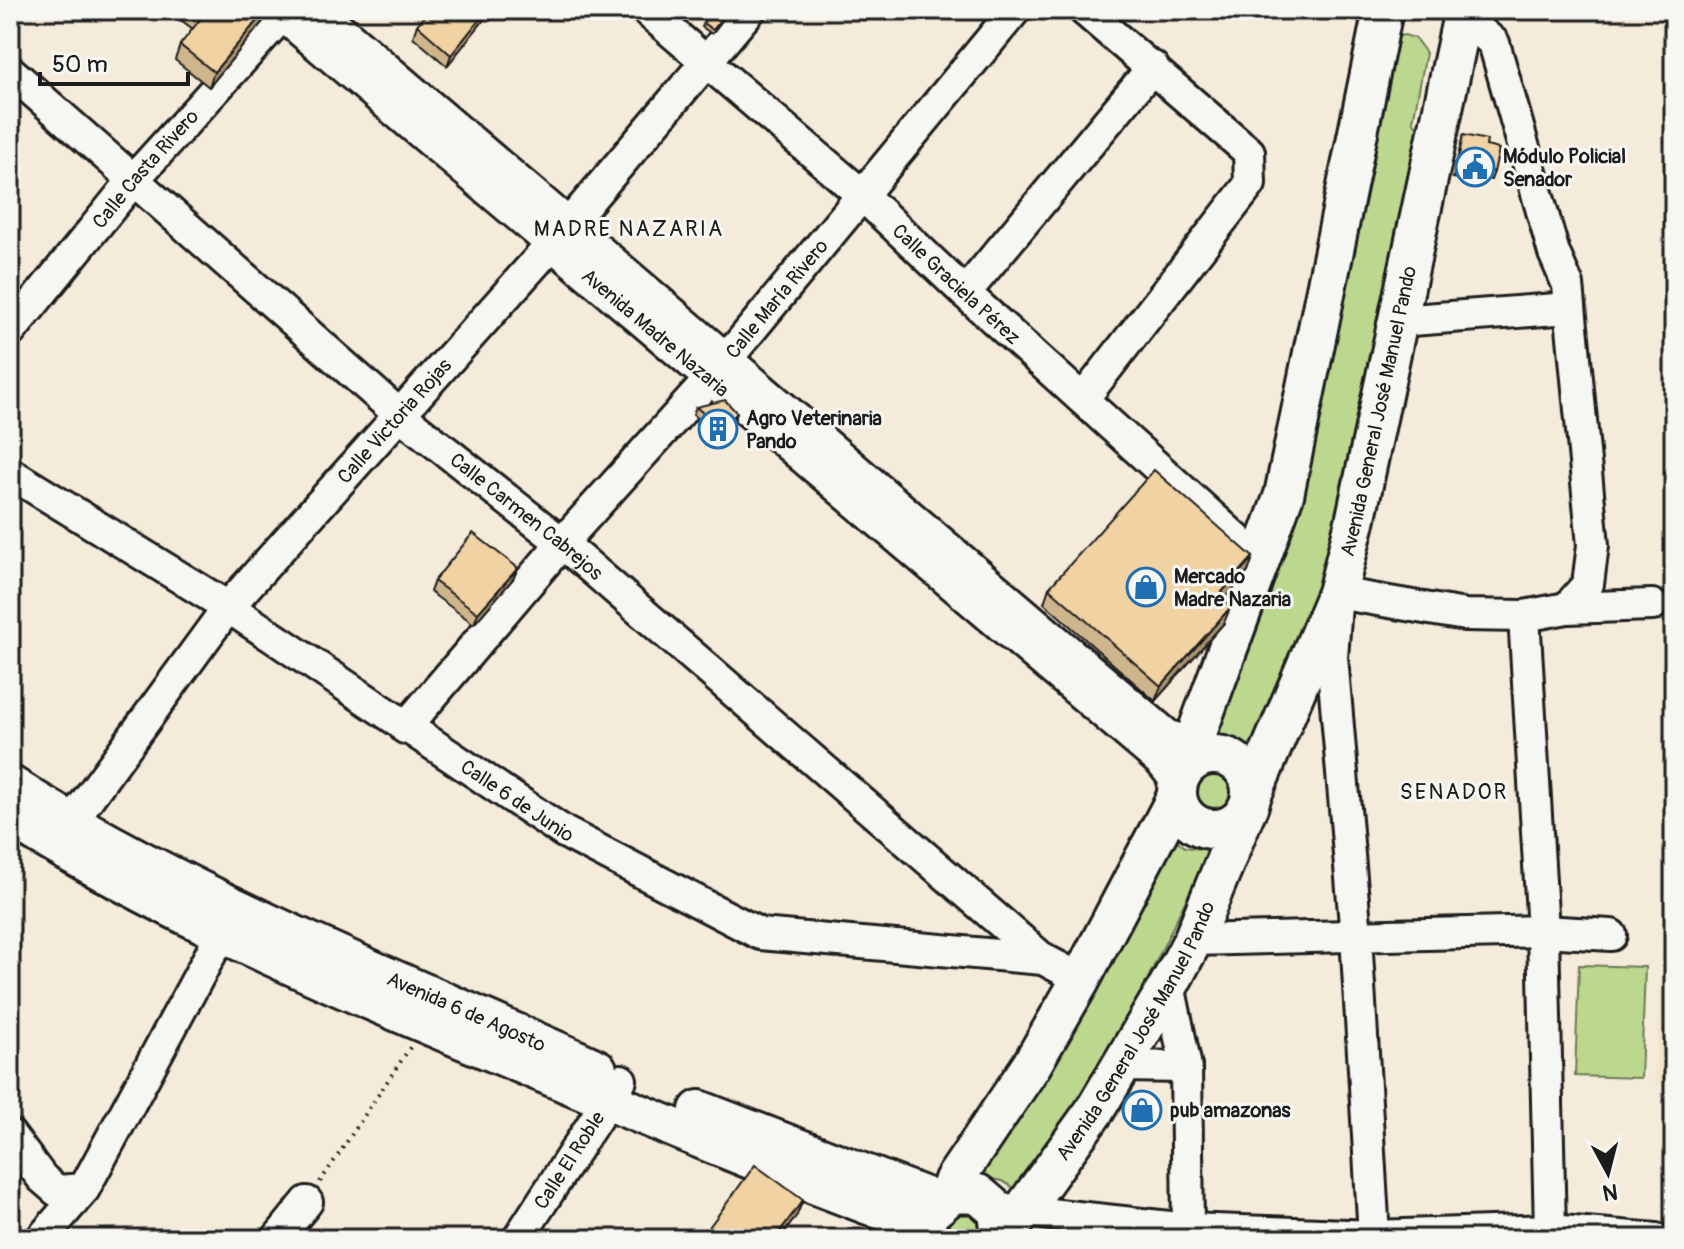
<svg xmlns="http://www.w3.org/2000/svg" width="1684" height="1249" font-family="Pangolin,sans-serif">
<rect width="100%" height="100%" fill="#f4ebda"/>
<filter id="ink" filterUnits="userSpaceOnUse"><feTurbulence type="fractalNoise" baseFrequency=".0125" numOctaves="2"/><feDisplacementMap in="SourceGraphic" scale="16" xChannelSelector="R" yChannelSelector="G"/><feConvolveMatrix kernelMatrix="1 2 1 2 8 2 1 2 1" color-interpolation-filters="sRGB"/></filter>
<g filter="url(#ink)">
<path fill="#f3e4ca" d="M1674,751V1092L1655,1082Z"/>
<path fill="#bcd88f" stroke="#6c7a56" stroke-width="2" d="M1404,35L1415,38L1426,53L1413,121L1418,128L1323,571L1254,756L1228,740L1208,739L1244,665L1271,593L1292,512L1393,38Z
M1195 791a21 21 0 1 1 42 0a21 21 0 1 1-42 0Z
M1170,835L1185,847L1210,850L1121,1034L1022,1193L1002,1181L973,1175Z
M1579,965L1645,967L1641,1078L1575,1076Z
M975,1200L986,1233L979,1239L944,1236L937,1227Z"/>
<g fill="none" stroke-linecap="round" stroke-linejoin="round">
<defs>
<g id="minor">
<path id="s1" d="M276,10L1161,762L1178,783"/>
<path d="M318,10L1167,735L1216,755"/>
<path id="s2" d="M646,10L861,194L965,293L1262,562"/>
<path d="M1455,10L1494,43L1554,253L1568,285L1593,545L1588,584L1567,608"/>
<path id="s3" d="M10,71L400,415L562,543L1043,959"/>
<path d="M965,293L1153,67"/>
<path d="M1398,321L1570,308"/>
<path id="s4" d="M10,332L135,178L287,10"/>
<path d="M1083,399L1250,184L1249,152L1084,10"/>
<path id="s5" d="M10,473L228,607L564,832L760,934L1043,959L1081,979"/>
<path d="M1524,616L1543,931L1550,1230L1538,1239"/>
<path id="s6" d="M405,728L562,543L711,378L1015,10"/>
<path id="s7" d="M58,840L228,607L552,244L750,10"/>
<path d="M1193,940L1543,931L1611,935"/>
<path d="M1169,985L1186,1067L1188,1229"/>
<path d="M1120,1066L1186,1067"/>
<path d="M10,1135L42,1178L57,1191L84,1189L222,933"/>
<path d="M1004,1209L1188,1229L1374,1236L1550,1230L1656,1239"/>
<path d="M1374,1236L1356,936L1332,657L1337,593L1465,615L1524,616L1567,608L1652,605"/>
<path d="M41,1239L84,1189"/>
<path d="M277,1239L307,1202"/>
<path id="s8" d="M518,1239L621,1080"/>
</g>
<g id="major">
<circle cx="1214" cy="792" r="37"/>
<path d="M1183,771L1284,495L1383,10"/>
<path id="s9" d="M10,785C193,901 400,980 597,1069"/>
<path id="s10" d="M1251,797L1337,593L1355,522L1464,10"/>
<path d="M10,817C165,914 336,987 505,1057C644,1116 784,1175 926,1226L915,1239"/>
<path d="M699,1110L938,1202"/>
<path d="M949,1195L954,1180L1031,1066L1081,979L1177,796"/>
<path d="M933,1210L953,1193L978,1194L998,1211L1001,1239"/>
<path id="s11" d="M1002,1239L1095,1110L1169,985L1193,940L1247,808"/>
</g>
</defs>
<use href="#minor" stroke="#1c1c1c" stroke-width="36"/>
<use href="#major" stroke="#1c1c1c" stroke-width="44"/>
<path stroke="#1c1c1c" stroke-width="4" stroke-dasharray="2 6" stroke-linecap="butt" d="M320,1182L411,1046"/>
<use href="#minor" stroke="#f6f6f2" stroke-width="30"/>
<use href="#major" stroke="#f6f6f2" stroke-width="38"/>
</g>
<path fill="#cfb58c" stroke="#1c1c1c" stroke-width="2" d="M167,10H268L265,19L209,87L175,60L180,45L193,29Z
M660,10H677L670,18Z
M712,10H730L712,34L702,27Z
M483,21L447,66L413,37L417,25Z
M1463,135L1486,146L1494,172L1491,180L1480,177L1478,183L1453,178Z
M696,407L737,413L734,421L719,437L693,415Z
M1253,557L1248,572L1224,599V623L1155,701L1044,603L1049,588Z
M518,568L513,579L474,624L430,592L434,581Z"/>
<path fill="#a99372" stroke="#1c1c1c" stroke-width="2" d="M266,10H268L265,19L209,87L214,72Z
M487,10L483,21L447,66L451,55Z
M737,413L734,421L719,437L722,429Z
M1253,557L1248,572L1215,609L1220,594Z
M518,568L513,579L474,624L478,613Z
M1230,608L1224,623L1155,701L1161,686Z
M803,1200L797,1215L780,1239H774Z"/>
<path fill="#f1d2a3" stroke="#1c1c1c" stroke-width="2" d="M193,10H266L214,72L180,45L202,17Z
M429,10H487L451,55L417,25Z
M712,10H722L726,13L713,30L703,23Z
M1463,135L1487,140L1486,146L1499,149L1494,172L1482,169L1481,175L1456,170Z
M725,400L737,413L722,429L696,407Z
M1154,470L1253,557L1220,594L1230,608L1161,686L1049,588Z
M473,533L518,568L478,613L434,581Z
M755,1165L803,1200L774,1239H704L702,1237Z"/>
</g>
<defs>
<symbol id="civic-ring" viewBox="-11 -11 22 22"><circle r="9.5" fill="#f6f6f2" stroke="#1f6fb2" stroke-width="1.5"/><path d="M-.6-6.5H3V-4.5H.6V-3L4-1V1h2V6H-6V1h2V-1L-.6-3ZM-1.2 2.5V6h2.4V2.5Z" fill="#1f6fb2"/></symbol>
<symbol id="building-ring" viewBox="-11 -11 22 22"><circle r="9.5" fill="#f6f6f2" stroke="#1f6fb2" stroke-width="1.5"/><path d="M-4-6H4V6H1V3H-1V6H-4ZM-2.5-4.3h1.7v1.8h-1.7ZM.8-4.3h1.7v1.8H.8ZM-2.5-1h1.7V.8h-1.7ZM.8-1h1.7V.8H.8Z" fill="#1f6fb2"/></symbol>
<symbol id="shop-ring" viewBox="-11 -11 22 22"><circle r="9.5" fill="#f6f6f2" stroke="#1f6fb2" stroke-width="1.5"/><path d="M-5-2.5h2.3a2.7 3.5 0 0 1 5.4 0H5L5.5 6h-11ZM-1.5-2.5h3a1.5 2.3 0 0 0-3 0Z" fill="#1f6fb2"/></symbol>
</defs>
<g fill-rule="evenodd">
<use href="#civic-ring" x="1453" y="145" width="44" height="44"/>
<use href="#building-ring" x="696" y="407" width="44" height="44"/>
<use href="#shop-ring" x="1124" y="565" width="44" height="44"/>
<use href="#shop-ring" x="1120" y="1088" width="44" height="44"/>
</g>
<g text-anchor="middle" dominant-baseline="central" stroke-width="6" stroke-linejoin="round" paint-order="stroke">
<g font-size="20" font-weight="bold" fill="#1c1c1c" stroke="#f6f6f2" text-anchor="start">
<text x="1503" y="156">Módulo Policial<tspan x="1503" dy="23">Senador</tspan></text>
<text x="746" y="418">Agro Veterinaria<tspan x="746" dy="23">Pando</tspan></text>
<text x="1174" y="576">Mercado<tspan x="1174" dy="23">Madre Nazaria</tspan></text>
<text x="1170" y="1110">pub amazonas</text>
</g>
<g font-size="20" fill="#1c1c1c" stroke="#f6f6f2">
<text stroke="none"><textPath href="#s4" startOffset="212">Calle Casta Rivero</textPath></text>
<text stroke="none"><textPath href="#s2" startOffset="414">Calle Graciela Pérez</textPath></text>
<text stroke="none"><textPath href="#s6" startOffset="568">Calle María Rivero</textPath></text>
<text stroke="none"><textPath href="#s1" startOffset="498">Avenida Madre Nazaria</textPath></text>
<text stroke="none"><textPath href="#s10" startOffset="408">Avenida General José Manuel Pando</textPath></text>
<text stroke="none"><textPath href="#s7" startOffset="538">Calle Victoria Rojas</textPath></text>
<text stroke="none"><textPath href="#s3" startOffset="682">Calle Carmen Cabrejos</textPath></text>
<text stroke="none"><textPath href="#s5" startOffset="604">Calle 6 de Junio</textPath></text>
<text stroke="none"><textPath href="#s9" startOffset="510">Avenida 6 de Agosto</textPath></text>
<text stroke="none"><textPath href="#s11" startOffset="248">Avenida General José Manuel Pando</textPath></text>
<text stroke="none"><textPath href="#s8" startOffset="94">Calle El Roble</textPath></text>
</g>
<g font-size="22" letter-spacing="2" fill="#1c1c1c" stroke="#f6f6f2">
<text x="629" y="229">MADRE NAZARIA</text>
<text x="1454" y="792">SENADOR</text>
</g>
</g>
<rect width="1684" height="1249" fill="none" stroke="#f6f6f2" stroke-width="40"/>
<rect x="20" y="20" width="1644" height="1209" fill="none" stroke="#1c1c1c" stroke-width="3" filter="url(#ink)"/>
<g transform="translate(1608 1173) rotate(173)" stroke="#f6f6f2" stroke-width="6" paint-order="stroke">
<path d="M0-6L14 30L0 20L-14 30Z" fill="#1c1c1c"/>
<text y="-12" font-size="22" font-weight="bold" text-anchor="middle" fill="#1c1c1c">N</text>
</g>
<path d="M40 72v12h148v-12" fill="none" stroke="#1c1c1c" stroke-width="4"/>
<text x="52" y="72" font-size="24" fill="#1c1c1c" stroke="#f6f6f2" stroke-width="6" paint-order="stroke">50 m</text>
</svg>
